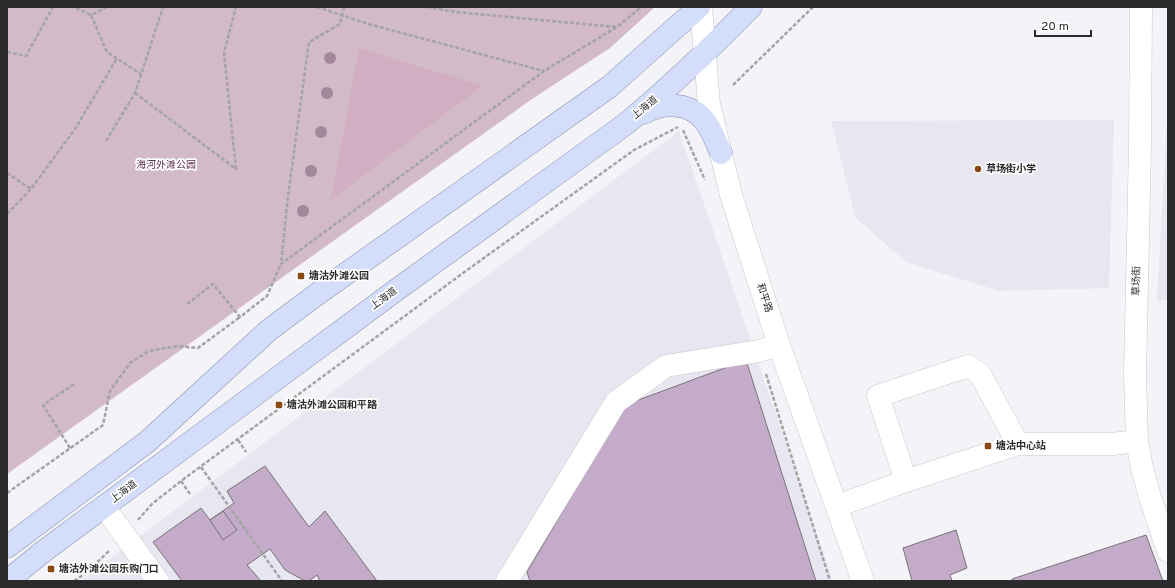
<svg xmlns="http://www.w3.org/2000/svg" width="1175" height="588" font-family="Overpass,'Noto Sans SC',sans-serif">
<rect width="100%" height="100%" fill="#f4f3f7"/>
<path fill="#e8e6f1" d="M1168,100V300L1157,301Z
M1114,120L1109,288L999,291L906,262L855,217L831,121Z
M679,131L833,581H80Z"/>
<path fill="#d2bac7" d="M7,7H655L610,48L532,99L7,474Z"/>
<path fill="#d1aec2" d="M359,48L482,86L331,200Z"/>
<path fill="#c3abc9" stroke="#777477" d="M746,360L816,581H530L527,572L625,405Z
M265,466L309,527L325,511L377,581H320L317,575L309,581H305L285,570L270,549L247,565L261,581H182L153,542L201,508L210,520L234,503L227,491Z
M223,511L237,530L223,540L210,520Z
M956,530L967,568L950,575L952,581H912L903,548Z
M1146,535L1163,581H1012V579Z"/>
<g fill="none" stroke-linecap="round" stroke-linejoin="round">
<defs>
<path id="minor" d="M701,7L709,104L731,195L779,345L863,581
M1141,7L1140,146L1135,375L1137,441L1142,468L1150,497L1168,551
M1018,444L906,481L878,396L968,366L980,374L1018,444H1112L1137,441
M837,506L906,481
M104,507L158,581
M507,581L616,402L666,366L759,351L779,345"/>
<path id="major" d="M644,113C662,102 689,102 704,120C712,130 716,142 721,153
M7,547L147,442L269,330L316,295L609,87L699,7
M7,581L44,551L395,291L627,123C671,86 711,48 751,7"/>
</defs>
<use href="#minor" stroke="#c9c8cc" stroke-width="23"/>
<use href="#major" stroke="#8790b0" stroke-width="23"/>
<path stroke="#a4a4a6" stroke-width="2.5" stroke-dasharray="4 2" stroke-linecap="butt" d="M107,7L91,15L107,52L141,74
M317,7L372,25L544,71
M344,7L340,24L309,42L288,196L281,264L544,71L617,27L641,7
M427,7L456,12L616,27
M76,8L91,15
M7,52L26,56L53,7
M733,85L813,7
M135,93L236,169L224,53L236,7
M683,130L705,180
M106,141L135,93L163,7
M7,173L31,189
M7,214L31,189L75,129L117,58
M187,304L213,284L240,317L267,296L281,264
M766,374L830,581
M238,440L246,452
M70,448L43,405L74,384
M201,467L282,581
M181,481L190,494
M7,493L103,425L110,391L130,363L149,351L177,346L198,348L240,317
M138,520L152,504L181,481L463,273L634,150L678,127
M74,581L86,573L110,550"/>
<use href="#minor" stroke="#fff" stroke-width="22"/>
<use href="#major" stroke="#d4ddfa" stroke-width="22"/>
</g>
<g fill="#a2889a">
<circle cx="330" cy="58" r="6"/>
<circle cx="327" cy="93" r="6"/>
<circle cx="321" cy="132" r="6"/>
<circle cx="311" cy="171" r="6"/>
<circle cx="303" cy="211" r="6"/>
</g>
<g fill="#894913" stroke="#fff" stroke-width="1.5">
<circle cx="978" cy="169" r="4"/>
<rect x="297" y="272" width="8" height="8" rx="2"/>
<rect x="275" y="401" width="8" height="8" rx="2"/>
<rect x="984" y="442" width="8" height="8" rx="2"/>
<rect x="47" y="565" width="8" height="8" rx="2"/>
</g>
<g text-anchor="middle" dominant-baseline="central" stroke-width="3.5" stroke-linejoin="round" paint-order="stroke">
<g font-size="10" fill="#2b2b2c" stroke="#fff">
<text transform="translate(645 108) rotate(-40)">上海道</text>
<text transform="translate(1137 281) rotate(-89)">草场街</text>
<text transform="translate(764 298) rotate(72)">和平路</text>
<text transform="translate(384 299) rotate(-36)">上海道</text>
<text transform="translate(124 492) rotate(-37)">上海道</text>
</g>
<g font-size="10" fill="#5f304d" stroke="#fff">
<text x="166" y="165">海河外滩公园</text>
</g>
<g font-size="10" font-weight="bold" fill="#2b2b2c" stroke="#fff" text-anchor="start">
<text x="986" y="169">草场街小学</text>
<text x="309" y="276">塘沽外滩公园</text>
<text x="287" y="405">塘沽外滩公园和平路</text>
<text x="996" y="446">塘沽中心站</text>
<text x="59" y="569">塘沽外滩公园乐购门口</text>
</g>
</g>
<rect width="1175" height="588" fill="none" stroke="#2b2b2c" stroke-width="16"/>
<path d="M1035 30v6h56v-6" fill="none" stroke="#2b2b2c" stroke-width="2"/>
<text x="1041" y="30" font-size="12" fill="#2b2b2c" stroke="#ffffff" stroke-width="3" paint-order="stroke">20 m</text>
</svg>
